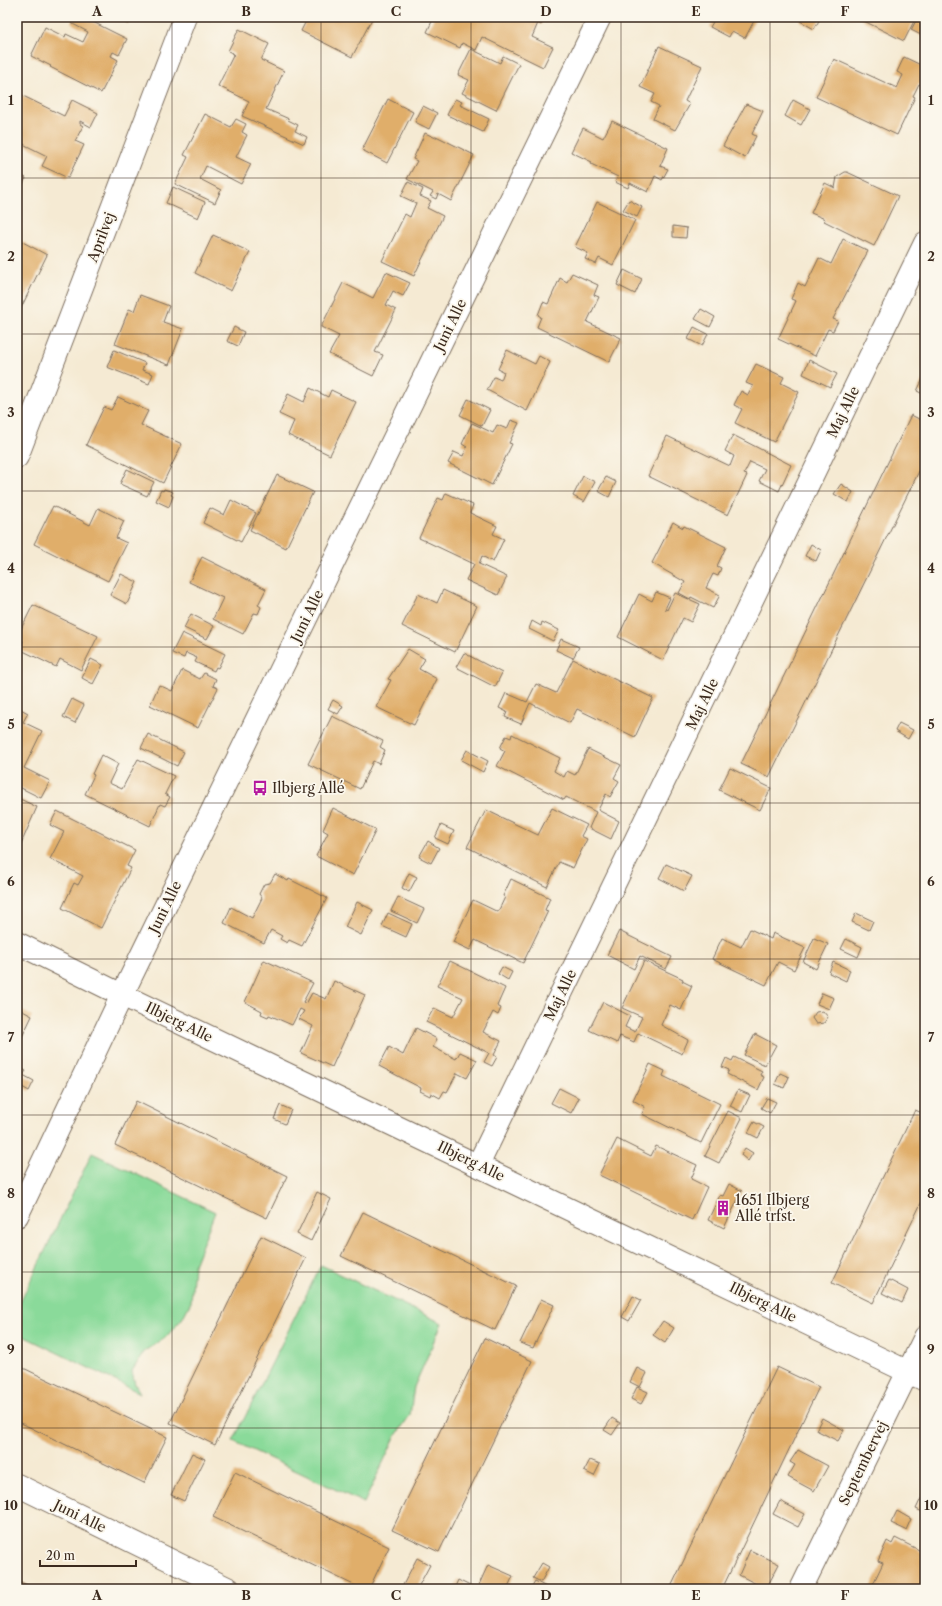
<svg xmlns="http://www.w3.org/2000/svg" width="942" height="1606" font-family="'Libre Caslon Text',serif">
<rect width="100%" height="100%" fill="#fbf7ec"/>
<filter id="ink" filterUnits="userSpaceOnUse"><feTurbulence type="fractalNoise" baseFrequency=".025" numOctaves="2"/><feDisplacementMap in="SourceGraphic" scale="8" xChannelSelector="R" yChannelSelector="G"/><feConvolveMatrix kernelMatrix="1 2 1 2 8 2 1 2 1" color-interpolation-filters="sRGB"/></filter>
<filter id="wash" filterUnits="userSpaceOnUse"><feTurbulence type="fractalNoise" baseFrequency=".012" numOctaves="4" result="noise"/><feDisplacementMap in="SourceGraphic" scale="16" xChannelSelector="R" yChannelSelector="G"/><feGaussianBlur stdDeviation="0.9" result="paint"/><feColorMatrix in="noise" values="0 0 0 0 0 0 0 0 0 0 0 0 0 0 0 0 0 1.4 0 .05"/><feComposite in="paint" operator="in"/></filter>
<g filter="url(#wash)">
<rect width="100%" height="100%" fill="#f5ead3"/>
<path fill="#8ada9a" stroke="#62825c" d="M92,1153L215,1212L194,1265L191,1302L182,1319L165,1338L144,1352L132,1371L135,1384L140,1393L17,1333V1309Z
M321,1265L442,1323L414,1387L410,1415L395,1437L364,1503L233,1441Z"/>
<g id="blocks">
<path fill="#e0ae6a" d="M74,17H83L127,39L119,55L113,52L111,56L118,60L101,93L50,67L51,66L31,56L45,27L65,37L66,34L83,42L88,32L71,23Z
M115,17H131L128,24Z
M308,17H373L352,57L301,31Z
M434,17H540L543,19L541,25L538,23L532,37L553,47L543,67L482,37L476,50L462,43L460,48L427,32Z
M704,17H756L745,38L732,31L729,37L710,27L713,22Z
M802,17H815L820,19L814,29L800,21Z
M856,17H907L914,21L904,41Z
M918,17H925V37L911,30Z
M239,29L269,44L261,60L284,71L266,109L289,119L288,120L298,125L295,131L307,137L304,144L242,116L249,101L218,86L234,54L228,51Z
M659,46L702,66L685,101L690,104L675,130L653,119L659,106L651,102L655,94L640,87Z
M471,49L500,63L503,56L519,64L496,110L462,93L469,80L458,75Z
M904,57L925,67V86L919,84L913,96L915,97L897,135L816,97L834,59L897,88L903,75L897,72Z
M17,93L64,116L72,100L98,113L91,127L80,121V124L83,126L75,141L84,145L68,178L42,166L47,156L17,141Z
M388,99L413,112L387,163L362,150Z
M455,99L462,102L460,105L489,119L483,132L447,115Z
M793,100L810,109L801,125L785,116Z
M746,104L763,111L752,134L756,136L745,158L723,146Z
M423,106L437,113L429,129L415,122Z
M205,114L231,127L236,119L246,124L242,132L247,135L236,157L251,164L241,184L206,166L200,179L221,190L215,203L175,184L188,157L184,155Z
M612,121L668,148L660,166L668,169L662,180L655,176L648,192L630,183L628,188L615,182L618,177L591,164L592,162L571,152L583,128L603,138Z
M425,133L436,138V136L474,155L451,201L438,194L436,199L430,196L433,192L407,179L417,161L413,159Z
M845,172H847L898,196L874,246L824,221L825,219L811,213L825,183L835,188L837,177Z
M17,173L26,178L17,196Z
M408,182L423,189L420,196L431,201L427,208L443,216L414,276L382,261L405,214L410,217L416,203L401,196Z
M173,187L205,202L198,218L166,203Z
M629,200L642,207L637,217L623,210Z
M597,202L635,220L613,265L599,258L596,264L585,259L588,253L575,247Z
M673,226L687,228L686,238L673,237Z
M213,235L250,252L231,291L195,273Z
M843,239L868,251L833,319L838,321L833,331L828,329L815,356L778,339L796,301L791,299L798,283L805,287L819,258L831,264Z
M19,240L47,255L19,312L17,311V244Z
M624,270L642,279L635,294L617,285Z
M386,272L410,283L403,296L393,291L386,305L396,310L375,352L383,355L373,376L329,354L339,336L321,327L343,283L373,298Z
M572,273L598,285L594,295L599,297L587,322L621,338L609,362L537,327L541,317L538,315L543,302L548,304L560,278L567,282Z
M140,295L169,306L163,322L183,329L169,365L115,344L129,309L134,311Z
M701,309L715,317L710,327L695,319Z
M234,327L244,332L238,346L227,341Z
M694,327L708,334L702,346L688,339Z
M114,350L145,363L142,370L153,374L149,384L107,367Z
M507,350L535,364L539,356L550,362L527,411L487,390L494,377L501,380L504,372L498,369Z
M809,360L837,374L830,387L803,374Z
M756,364L784,377L781,383L799,392L774,442L735,423L742,409L734,405L741,391L748,395L753,386L746,383Z
M925,375V395L917,391Z
M310,388L328,397L331,390L356,402L330,455L288,435L294,421L279,414L288,394L304,402Z
M118,397L148,411L141,425L182,444L163,483L86,445L104,407L111,410Z
M468,399L490,410L482,426L460,415Z
M911,415L925,422V459L769,777L741,764Z
M511,420L519,423L509,443L512,444L492,485L448,463L454,452L463,456L467,447L462,444L472,423L493,433L497,425L507,429Z
M733,435L791,465L779,491L759,481L765,469L750,462L744,474L747,475L728,515L648,476L667,436L730,466L734,456L725,451Z
M127,469L154,482L147,496L120,484Z
M277,475L313,492L286,548L250,530Z
M583,476L595,482L584,502L573,496Z
M606,477L616,482L609,497L598,491Z
M841,484L853,492L848,502L834,494Z
M164,489L173,492L171,495L173,496L169,507L156,501L161,490L163,491Z
M446,493L473,505L470,513L497,526L493,534L504,539L493,562L482,556L479,564L507,577L498,595L466,580L474,564L419,538L438,498L443,500Z
M231,500L256,513L241,542L203,523L210,508L224,515Z
M53,506L90,525L98,508L124,521L116,538L127,543L108,581L34,544Z
M673,522L683,528L684,526L726,547L717,566L721,568L718,576L713,574L706,588L720,595L713,608L691,597L690,599L679,593L685,582L652,563Z
M811,544L821,550L816,561L805,556Z
M202,557L266,589L258,605L261,607L258,614L254,613L243,634L213,619L223,598L189,582Z
M121,574L137,582L127,604L110,595Z
M443,590L477,606L455,652L402,626L418,594L437,603Z
M656,592L670,598L665,609L667,610L675,593L700,604L691,622L683,618L663,660L618,637L639,594L652,601Z
M33,605L98,636L81,670L60,659L56,667L19,649L23,641L17,637Z
M191,614L214,626L207,639L184,628Z
M532,621L541,626L542,622L559,630L553,641L529,629Z
M182,633L225,654L218,668L216,667L214,671L195,662L197,658L186,653L184,658L172,653Z
M561,639L579,647L573,658L556,650Z
M408,649L425,659L419,669L437,679L414,725L376,707L391,680L388,679Z
M464,653L502,673L495,687L456,667Z
M91,659L103,665L93,684L82,678Z
M573,659L653,698L635,737L577,709L570,723L530,703L521,724L505,717L507,712L499,708L506,693L527,702L536,684L556,693Z
M182,670L200,679L204,673L216,679L213,686L218,688L198,728L150,705L159,685L172,691Z
M72,699L84,705L75,723L63,717Z
M333,700L343,706L338,714L328,709Z
M17,707L28,713L23,722L42,731L24,768L50,781L41,798L17,786Z
M332,716L383,741L380,747L385,750L379,764L373,761L360,789L308,764Z
M899,723L913,730L908,739L895,731Z
M148,734L184,752L177,766L141,748Z
M512,734L560,758L554,771L564,777L567,771L575,775L588,749L621,765L614,778L619,781L610,797L606,794L598,810L619,821L611,839L589,828L596,812L566,797L564,800L497,766L505,751L500,748L506,736L511,738Z
M467,750L488,761L483,772L461,760Z
M101,755L118,764L109,783L122,789L138,759L174,776L165,794L170,797L165,806L160,804L150,826L85,794L94,775L92,774Z
M730,768L771,788L760,810L719,790Z
M20,799L37,807L17,853V805Z
M333,808L376,830L353,875L316,856L328,833L323,830Z
M552,808L587,825L581,836L587,839L573,868L559,862L547,887L467,847L486,810L538,835Z
M57,811L135,850L127,866L131,868L101,928L62,908L74,883L78,885L83,876L50,859L64,832L50,825Z
M441,825L454,831L448,844L435,838Z
M428,841L439,848L431,863L419,857Z
M666,864L692,876L684,891L659,878Z
M409,873L417,877L409,892L402,888Z
M275,874L288,881L289,879L327,898L302,946L289,940L287,943L280,939L282,936L271,930L264,943L224,923L231,907L252,918L262,898L259,894L264,884L270,883Z
M511,879L550,898L545,910L548,911L523,963L475,940L470,950L453,942L473,900L498,912L505,897L503,896Z
M398,897L424,909L417,923L391,911Z
M357,902L373,910L361,935L345,927Z
M388,913L412,924L406,937L382,926Z
M856,913L873,921L869,930L852,922Z
M750,929L771,939L773,933L805,948L794,970L778,962L766,985L712,959L722,938L741,947Z
M619,931L672,957L666,969L640,956L634,969L607,955Z
M814,938L828,944L816,969L803,962Z
M846,939L862,947L858,957L841,949Z
M264,960L313,983L303,1002L306,1004L312,993L326,999L334,981L365,995L332,1067L301,1053L313,1026L299,1019L304,1011L300,1009L292,1025L269,1015L268,1017L261,1014L262,1011L245,1002Z
M450,961L505,988L497,1006L501,1008L498,1015L493,1012L483,1032L501,1041L494,1055L497,1057L492,1066L484,1062L489,1053L426,1022L434,1008L453,1017L463,998L437,986Z
M644,961L683,979L682,981L692,986L681,1010L670,1005L661,1025L688,1040L682,1054L638,1033L634,1042L620,1036L617,1043L589,1030L603,1002L630,1016L625,1027L635,1032L642,1017L622,1008Z
M833,962L850,970L846,981L829,973Z
M502,967L512,972L508,980L498,974Z
M822,993L834,998L829,1009L817,1004Z
M17,1008L32,1016L20,1041L17,1039Z
M823,1011L828,1017L824,1023L816,1024L812,1018L816,1012Z
M416,1028L437,1039L433,1047L456,1059L460,1052L477,1060L467,1078L457,1073L447,1092L444,1091L440,1098L431,1093L430,1096L420,1091L421,1088L379,1066L389,1047L403,1055Z
M755,1034L776,1045L765,1065L744,1055Z
M734,1057L762,1071L760,1075L764,1077L758,1090L727,1074L729,1070L722,1067L726,1058L732,1061Z
M650,1064L665,1071L663,1076L720,1104L701,1143L642,1114L645,1107L633,1100Z
M17,1066L26,1071L23,1075L34,1081L29,1091L17,1084Z
M780,1073L789,1077L784,1088L775,1084Z
M559,1088L579,1098L571,1113L551,1103Z
M738,1090L750,1095L742,1112L730,1106Z
M767,1098L776,1102L770,1113L761,1108Z
M136,1101L287,1176L267,1218L115,1145Z
M280,1105L291,1110L285,1124L274,1119Z
M915,1110L925,1114V1195L873,1303L832,1283Z
M728,1111L742,1118L719,1163L705,1156Z
M754,1122L764,1127L758,1138L748,1133Z
M617,1139L651,1156L656,1146L697,1165L691,1179L707,1187L692,1220L599,1175Z
M745,1148L753,1153L748,1161L741,1155Z
M729,1184L742,1191L724,1228L708,1220L720,1195L723,1196Z
M317,1192L331,1199L311,1241L297,1234Z
M363,1212L516,1286L495,1330L341,1256Z
M261,1236L306,1258L215,1445L170,1423Z
M889,1280L908,1290L902,1303L882,1293Z
M633,1296L641,1300L629,1321L622,1317Z
M541,1299L554,1305L533,1348L520,1343Z
M663,1321L674,1328L665,1343L653,1335Z
M485,1338L532,1361L439,1552L392,1530Z
M17,1365L167,1437L144,1483L17,1421Z
M777,1367L819,1387L722,1589H670Z
M637,1368L647,1373L640,1387L630,1382Z
M637,1387L648,1392L641,1404L631,1399Z
M612,1418L620,1423L612,1435L604,1430Z
M822,1418L844,1430L838,1441L816,1430Z
M798,1450L828,1466L814,1491L788,1477L795,1465L790,1462Z
M192,1453L205,1459L184,1501L171,1495Z
M590,1460L600,1464L594,1476L584,1471Z
M235,1472L389,1547L369,1589H362L213,1517Z
M925,1490V1513L916,1509Z
M780,1501L805,1514L798,1527L773,1514Z
M897,1511L911,1519L906,1530L891,1523Z
M895,1538L925,1553V1589L871,1588L883,1563L878,1561L887,1541L892,1544Z
M750,1550L779,1564L766,1589L739,1575Z
M417,1558L430,1565L417,1589H401Z
M542,1563L549,1567L541,1582L533,1578Z
M488,1565L513,1576L507,1589H477Z
M17,1580L35,1589H17Z
M458,1580L476,1589H454Z
M535,1581L550,1589H530Z"/>
</g>
</g>
<g filter="url(#ink)">
<use href="#blocks" fill-opacity="0" stroke="#7c6d5d" stroke-width="1"/>
<g fill="none" stroke-linecap="round" stroke-linejoin="round">
<defs>
<path id="street" d="M17,457L185,17
M17,943L122,995L925,1380
M478,1165L925,243
M17,1216L122,995L600,17
M17,1485L229,1589
M801,1589L925,1337"/>
</defs>
<use href="#street" stroke="#7c6d5d" stroke-width="24"/>
<use href="#street" stroke="#fff" stroke-width="22"/>
</g>
</g>
<path fill="none" stroke="#3b2a1e" stroke-width="1" stroke-opacity="0.55" d="M172,17V1589M321,17V1589M471,17V1589M621,17V1589M770,17V1589M17,178H925M17,334H925M17,491H925M17,647H925M17,803H925M17,959H925M17,1115H925M17,1272H925M17,1428H925"/>
<defs>
<symbol id="bus-bare" viewBox="-9 -9 18 18"><path d="M-5-6H5V4H4V6H2V4H-2V6H-4V4H-5ZM-3.5-4V0h7V-4ZM-3.5 1.2v1.5H-2V1.2ZM2 1.2v1.5H3.5V1.2Z" fill="#b5179e" stroke="#fbf7ec" stroke-width="2.5" paint-order="stroke"/></symbol>
<symbol id="building-bare" viewBox="-9 -9 18 18"><path d="M-4-6H4V6H1V3H-1V6H-4ZM-2.5-4.3h1.7v1.8h-1.7ZM.8-4.3h1.7v1.8H.8ZM-2.5-1h1.7V.8h-1.7ZM.8-1h1.7V.8H.8Z" fill="#b5179e" stroke="#fbf7ec" stroke-width="2.5" paint-order="stroke"/></symbol>
</defs>
<g fill-rule="evenodd">
<use href="#bus-bare" x="249" y="777" width="22" height="22"/>
<use href="#building-bare" x="712" y="1197" width="22" height="22"/>
</g>
<g text-anchor="middle" dominant-baseline="central" stroke-width="3.5" stroke-linejoin="round" paint-order="stroke">
<g font-size="14" fill="#3b2a1e" stroke="#fbf7ec">
<text transform="translate(101 237) rotate(-69)">Aprilvej</text>
<text transform="translate(450 325) rotate(-64)">Juni Alle</text>
<text transform="translate(843 412) rotate(-64)">Maj Alle</text>
<text transform="translate(307 616) rotate(-64)">Juni Alle</text>
<text transform="translate(702 704) rotate(-64)">Maj Alle</text>
<text transform="translate(165 907) rotate(-64)">Juni Alle</text>
<text transform="translate(560 995) rotate(-64)">Maj Alle</text>
<text transform="translate(179 1022) rotate(26)">Ilbjerg Alle</text>
<text transform="translate(471 1161) rotate(26)">Ilbjerg Alle</text>
<text transform="translate(763 1302) rotate(26)">Ilbjerg Alle</text>
<text transform="translate(863 1463) rotate(-64)">Septembervej</text>
<text transform="translate(80 1516) rotate(26)">Juni Alle</text>
</g>
<g font-size="14" fill="#3b2a1e" stroke="#fbf7ec" text-anchor="start">
<text x="272" y="788">Ilbjerg Allé</text>
<text x="735" y="1200">1651 Ilbjerg<tspan x="735" dy="16">Allé trfst.</tspan></text>
</g>
</g>
<rect width="942" height="1606" fill="none" stroke="#fbf7ec" stroke-width="44"/>
<path d="M40 1560v6h96v-6" fill="none" stroke="#3b2a1e" stroke-width="2"/>
<text x="46" y="1560" font-size="12" fill="#3b2a1e" stroke="#fbf7ec" stroke-width="3" paint-order="stroke">20 m</text>
<rect x="22" y="22" width="898" height="1562" fill="none" stroke="#3b2a1e" stroke-width="1.5"/>
<g font-size="13" text-anchor="middle" font-weight="bold" fill="#3b2a1e">
<text x="97" y="16">A</text>
<text x="246" y="16">B</text>
<text x="396" y="16">C</text>
<text x="546" y="16">D</text>
<text x="696" y="16">E</text>
<text x="845" y="16">F</text>
<text x="11" y="105">1</text>
<text x="931" y="105">1</text>
<text x="11" y="261">2</text>
<text x="931" y="261">2</text>
<text x="11" y="417">3</text>
<text x="931" y="417">3</text>
<text x="11" y="573">4</text>
<text x="931" y="573">4</text>
<text x="11" y="729">5</text>
<text x="931" y="729">5</text>
<text x="11" y="886">6</text>
<text x="931" y="886">6</text>
<text x="11" y="1042">7</text>
<text x="931" y="1042">7</text>
<text x="11" y="1198">8</text>
<text x="931" y="1198">8</text>
<text x="11" y="1354">9</text>
<text x="931" y="1354">9</text>
<text x="11" y="1510">10</text>
<text x="931" y="1510">10</text>
<text x="97" y="1600">A</text>
<text x="246" y="1600">B</text>
<text x="396" y="1600">C</text>
<text x="546" y="1600">D</text>
<text x="696" y="1600">E</text>
<text x="845" y="1600">F</text>
</g>
</svg>
